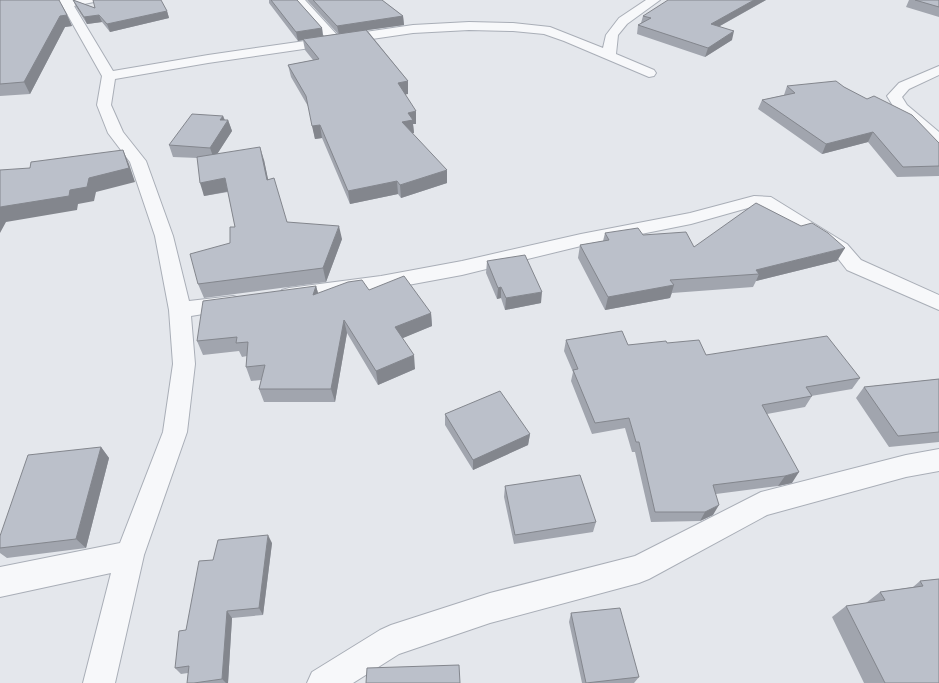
<svg xmlns="http://www.w3.org/2000/svg" width="939" height="683" font-family="Commissioner,sans-serif">
<rect width="100%" height="100%" fill="#e4e7ec"/>
<g fill="none" stroke-linecap="round" stroke-linejoin="round">
<defs>
<path id="street" d="M57,0H96L94,2L74,6L113,71L208,55L326,38L293,0H305L338,36L413,25L469,22L513,23L550,27L603,48L606,35L619,18L646,0H660L627,24L618,35L616,54L654,70L656,73L654,76L649,77L564,41L544,34L513,31L469,30L413,33L208,63L115,79L111,105L123,132L146,161L173,236L189,301L233,296L240,298L243,303L240,308L191,316L195,364L187,432L144,555L115,683H83L111,573L0,597V567L120,543L163,432L173,364L169,310L155,236L130,162L108,133L97,105L102,76L62,5Z
M939,66V75L909,89L902,97L907,105L939,132V145L933,143L896,111L887,96L899,83Z
M754,196L771,197L847,244L861,260L939,295V310L847,270L833,252L761,206H755L691,224L581,246L462,275L381,290L289,302L282,300L279,295L282,290L289,288L381,276L462,261L581,234L690,213Z
M939,449V471L906,477L767,515L649,579L639,583L490,623L399,654L353,683H307L312,672L380,630L391,625L490,593L635,556L761,492L906,455Z"/>
</defs>
<use href="#street" stroke="#a9aeb7" stroke-width="2"/>
<use href="#street" fill="#f7f8fa" fill-rule="evenodd"/>
</g>
<path fill="#a1a5ae" d="M0,0L67,15L72,26L65,27L30,94L0,96Z
M73,0L95,8L167,11L169,18L110,32L102,22L87,24L76,7Z
M269,0H297L322,28L323,36L338,34L307,0H382L403,16L404,25L367,30L408,81V94H405L416,124H413L414,133H412L447,183L401,198L398,194L350,204L322,138L315,139L309,108L291,77L288,65L313,60L305,50L303,40L298,41L269,3Z
M766,0L720,26L732,40L705,57L637,34L638,25L641,23L643,16Z
M909,0H939V17L906,7Z
M787,86L844,87L939,143V176L897,177L868,142L822,154L758,109L762,100L784,95Z
M223,116L225,120H228L232,131L217,154L264,160L268,180L287,222L342,239L326,282L204,298L198,284L230,243L235,227L228,192L204,196L198,158L173,157L169,145Z
M605,233L643,235L694,247L837,261L756,281L753,287L672,293L670,298L605,310L578,258L580,245L603,241Z
M487,261L541,303L505,310L501,298L497,299L486,273Z
M316,286L318,293L369,290L431,313L432,326L402,338L415,369L378,385L347,333L335,402H264L259,389L261,380L251,381L246,367L247,356L242,357L239,351L203,355L197,341Z
M566,340L628,345L667,343L706,355L860,378L852,389L811,396H812L805,407L767,414L792,483L778,486L716,494L713,515L700,521L651,522L635,452H632L625,428L592,434L571,381L573,372L564,351Z
M939,379V442L889,447L856,398L864,387Z
M445,414L530,434L528,445L473,470L445,425Z
M101,447L109,458L86,548L7,558L0,553V536Z
M505,486L596,522L593,532L514,544L504,497Z
M272,543L263,615L232,618L228,683H187L188,673L181,674L175,668L186,630L213,560Z
M939,579V683H864L832,617L846,606L866,603L880,592L913,587L920,581Z
M571,613L639,677L634,683H582L569,622Z"/>
<path fill="#83868d" d="M754,0H766L709,32L711,24Z
M167,11L169,18L110,32L107,24Z
M67,15L72,26L65,27L30,94L24,82L60,16Z
M99,15L102,22L87,24L84,17Z
M403,16L404,25L339,34L337,26Z
M322,28L323,37L303,39V40L298,41L296,32Z
M734,31L732,40L705,57L708,48Z
M408,81V94L399,96L398,83Z
M416,111V124H413L414,133L403,135L402,122L408,113Z
M223,116L226,124L228,120L232,131L214,159L210,148L220,120Z
M320,125L322,138L315,139L312,126Z
M873,132L868,142L822,154L826,144Z
M260,147L264,160L271,193L267,180Z
M123,150L129,164L135,182L96,192L94,201L78,204L77,210L6,222L0,233V207L70,190Z
M447,170V183L401,198L400,185Z
M225,178L230,191L204,196L200,183Z
M397,181L398,194L350,204L348,191Z
M339,226L342,239L326,282L323,268Z
M845,248L837,261L756,281L759,274L756,270Z
M674,285L670,298L605,310L608,297Z
M316,286L320,300L313,295Z
M501,287V298L497,299L498,288Z
M542,292L541,303L505,310L506,298Z
M431,313L432,326L396,341L395,327Z
M344,320L347,333L335,402L331,389Z
M414,355L415,369L378,385L376,371Z
M530,434L528,445L473,470V460Z
M101,447L109,458L86,548L76,539Z
M799,472L792,483L778,486L785,476Z
M719,505L713,515L700,521L705,512Z
M268,535L272,543L263,615L259,608Z
M227,611L232,618L228,683H226L222,679Z"/>
<path fill="#bbc0ca" stroke="#83868d" d="M0,0H59L67,15L60,16L24,82L0,84Z
M73,0L95,8L93,0H161L167,11L107,24L99,15L84,17Z
M271,0H297L322,28L296,32Z
M313,0H382L403,16L337,26Z
M668,0H754L711,24L734,31L708,48L638,25L651,18L643,16Z
M915,0H939V7Z
M366,30L408,81L398,83L416,111L408,113L413,120L402,122L447,170L400,185L397,181L348,191L320,125L312,126L306,96L288,65L319,59L303,39Z
M836,81L844,87L867,99L874,96L912,115L939,143V166L903,167L873,132L826,144L762,100L795,93L787,86Z
M192,114L223,116L220,120H228L210,148L169,145Z
M260,147L267,180L274,178L287,222L339,226L323,268L198,284L190,254L230,243V227H235L225,178L200,183L197,157Z
M123,150L129,168L89,178L87,187L70,190L69,196L0,207V170L30,168L31,162Z
M756,203L801,226L812,223L828,233L845,248L756,270L759,274L670,280L674,285L608,297L580,245L609,240L605,233L638,228L643,235L686,232L694,247Z
M525,255L542,292L506,298L501,287L498,288L487,261Z
M404,276L431,313L395,327L414,355L376,371L344,320L331,389H259L265,365L246,367L248,342L236,343L237,337L197,341L203,301L316,286L313,295L348,282L362,280L369,290Z
M622,331L628,345L666,341L667,343L699,340L706,355L827,336L860,378L806,387L812,396L762,405L799,472L785,476L713,485L719,505L705,512H655L639,442H636L629,418L595,423L573,370L578,369L566,340Z
M939,379V432L898,436L864,387Z
M500,391L530,434L473,460L445,414Z
M101,447L76,539L0,548V536L28,455Z
M580,475L596,522L515,535L505,486Z
M268,535L259,608L227,611L222,679L194,683H187L189,666L175,668L179,631L186,630L199,561L213,560L218,540Z
M939,579V683H885L846,606L885,600L880,592L923,586L920,581Z
M620,608L639,677L586,683L571,613Z
M459,665L460,683H366L367,668Z"/>
</svg>
